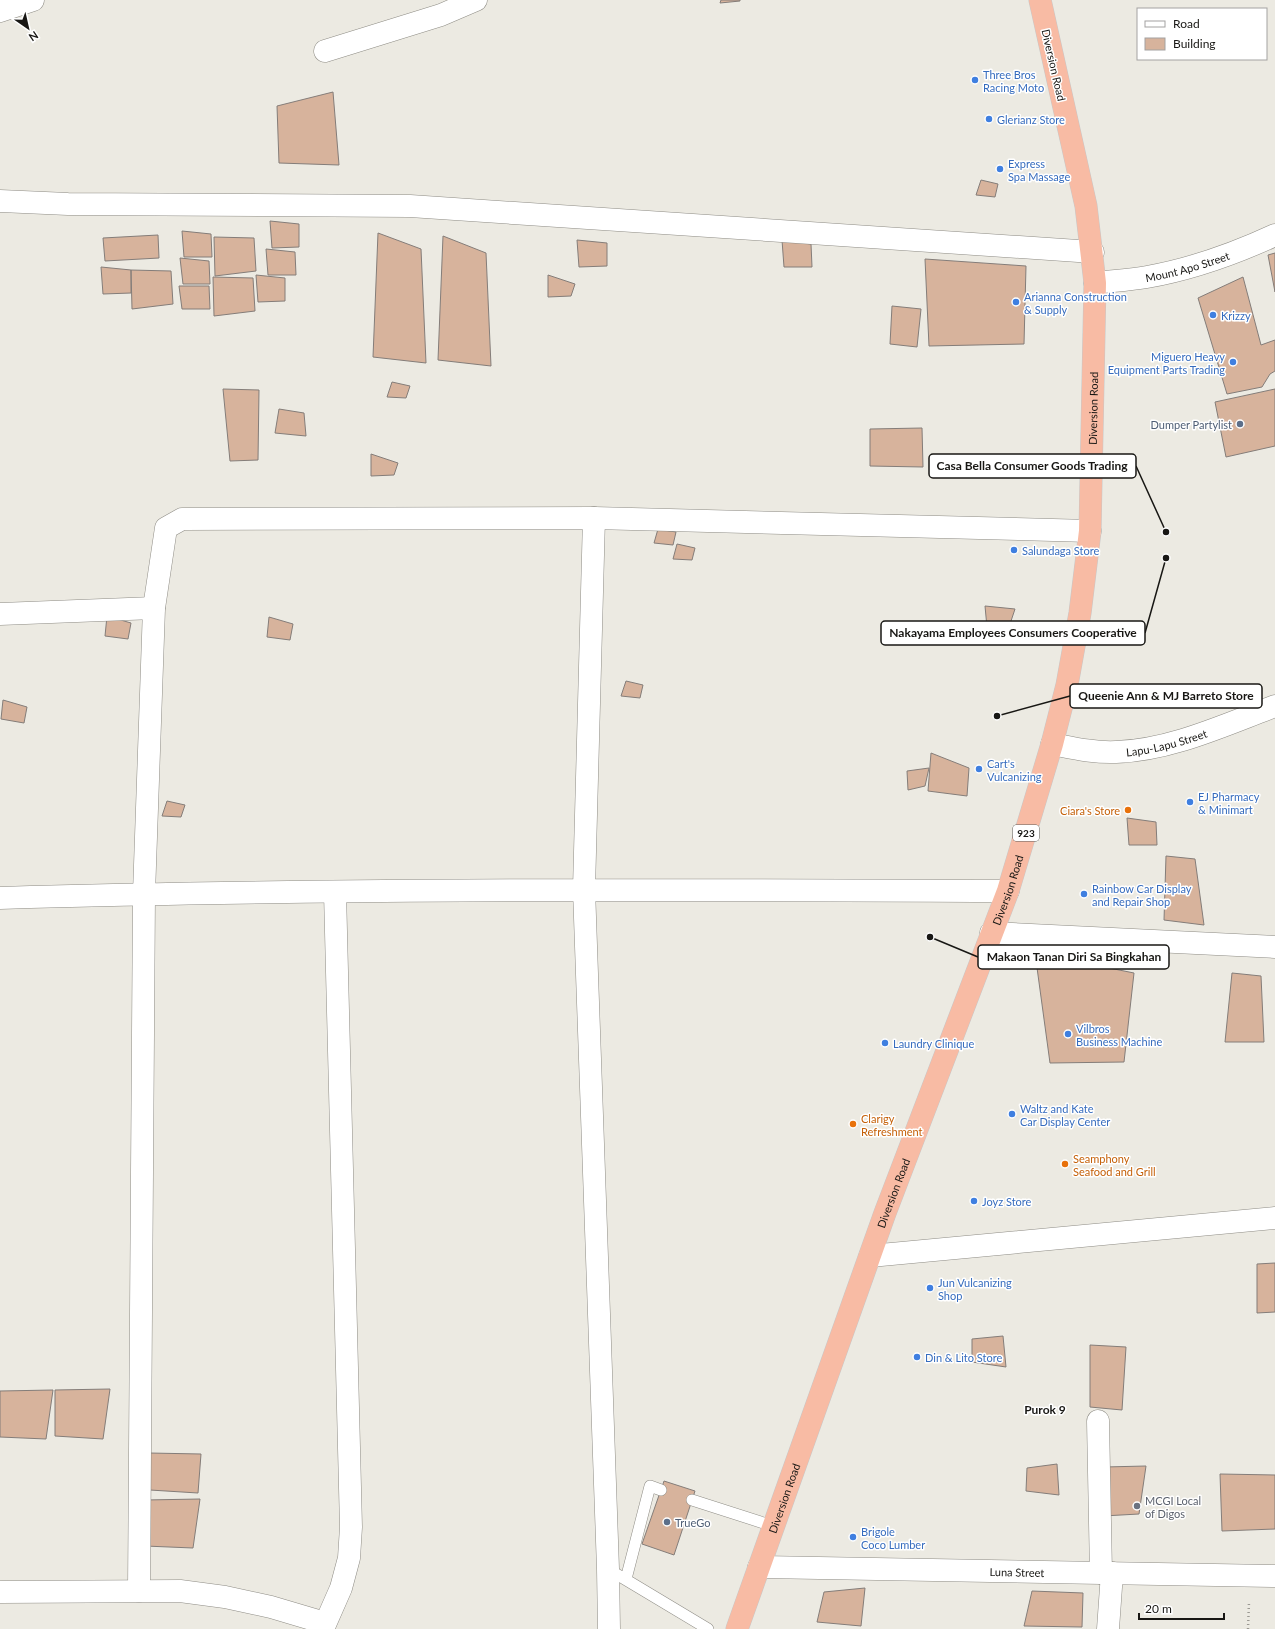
<svg xmlns="http://www.w3.org/2000/svg" width="1275" height="1629" font-family="Lato,sans-serif">
<rect width="100%" height="100%" fill="#eceae2"/>
<path fill="#d7b39c" stroke="#847d79" d="M721,0H740V1L720,3Z
M333,92L339,165L279,163L277,106Z
M981,180L998,184L995,197L976,195Z
M270,221L299,224V247L272,248Z
M182,231L211,234L212,257H184Z
M378,233L421,249L426,363L373,357Z
M158,235L159,258L105,261L103,238Z
M443,236L486,253L491,366L438,360Z
M214,237L254,238L256,271L215,276Z
M577,240L607,243V266L579,267Z
M782,240L811,244L812,267H784Z
M266,249L295,252L296,275H268Z
M1275,253V292L1268,255Z
M180,258L209,261L210,284H183Z
M925,259L1026,266L1024,344L929,346Z
M101,267L131,270V293L103,294Z
M131,270L171,271L173,304L132,309Z
M256,275L285,278V301L258,302Z
M548,275L575,284L571,296L548,297Z
M213,277L253,278L255,311L214,316Z
M1243,277L1261,345L1275,340V371L1270,374L1262,387L1227,394L1198,298Z
M179,286H209L210,309H182Z
M892,306L921,309L917,347L890,344Z
M392,382L410,386L406,398L387,397Z
M223,389L259,390L258,460L230,461Z
M1275,389V446L1226,457L1215,402Z
M279,409L304,413L306,436L275,433Z
M922,428L923,467L870,466V429Z
M371,454L398,463L394,475L371,476Z
M658,529L676,532L673,545L654,543Z
M677,544L695,548L692,560L673,559Z
M985,606L1015,609L1005,639L988,638Z
M107,616L131,623L128,639L105,636Z
M269,617L293,624L290,640L267,637Z
M626,681L643,685L640,698L621,696Z
M3,700L27,707L24,723L1,719Z
M931,753L969,768L967,796L928,791Z
M929,768L925,786L908,790L907,771Z
M167,801L185,805L181,817L162,816Z
M1127,818L1156,822L1157,845H1129Z
M1166,856L1195,859L1204,925L1164,920Z
M1035,953L1134,973L1124,1062L1050,1063Z
M1232,973L1261,976L1264,1042H1225Z
M1275,1263V1312L1257,1313V1264Z
M1003,1336L1006,1367L972,1362V1339Z
M1090,1345L1126,1347L1122,1410L1090,1407Z
M110,1389L103,1439L55,1436V1390Z
M53,1390L46,1439L0,1437V1391Z
M149,1453L201,1454L198,1493L150,1490Z
M1057,1464L1059,1495L1026,1491L1027,1468Z
M1146,1466L1139,1514L1103,1516L1104,1467Z
M1220,1474L1275,1475V1529L1222,1531Z
M664,1481L695,1491L674,1555L642,1544Z
M200,1499L193,1548L145,1546V1500Z
M865,1588L861,1626L817,1622L824,1592Z
M1032,1591L1083,1593L1082,1627L1024,1626Z"/>
<g fill="none" stroke-linecap="round" stroke-linejoin="round">
<defs>
<path id="service" d="M692,1500L773,1526
M608,1569L708,1629
M626,1579L650,1486L661,1490"/>
<g id="minor">
<path d="M0,11L33,0"/>
<path d="M325,51L441,15L476,0"/>
<path d="M0,201L68,204L410,206L1093,252"/>
<path id="s1" d="M1095,283C1112,281 1130,280 1147,277C1192,269 1234,254 1275,235"/>
<path d="M594,518L584,889L608,1569L609,1629"/>
<path d="M0,614L154,608"/>
<path d="M0,898C336,888 672,890 1008,891"/>
<path d="M991,933L1275,947"/>
<path d="M870,1256L1275,1218"/>
<path d="M1098,1421L1101,1573"/>
<path d="M139,1591L144,894L154,608L166,528L182,519L594,518L1090,531"/>
<path d="M0,1592L180,1591L225,1597L271,1607L325,1623"/>
<path d="M323,1629L341,1588L349,1558L351,1527L335,892"/>
<path d="M1108,1629L1112,1573"/>
</g>
<g id="tertiary">
<path id="s2" d="M1052,744C1073,748 1094,753 1116,752C1171,750 1224,725 1275,706"/>
<path id="s3" d="M759,1567L1275,1576"/>
</g>
<g id="trunk">
<path id="s4" d="M737,1629L885,1213L1008,891L1052,744L1067,685L1080,613L1090,531L1095,283L1086,206L1040,0"/>
</g>
</defs>
<use href="#service" stroke="#8e8c85" stroke-width="12"/>
<use href="#minor" stroke="#8e8c85" stroke-width="23"/>
<use href="#tertiary" stroke="#8e8c85" stroke-width="23"/>
<use href="#trunk" stroke="#c8c7c7" stroke-width="23"/>
<path stroke="#9b9993" stroke-width="2.5" stroke-dasharray="1 3" stroke-linecap="butt" d="M1248,1629L1249,1602"/>
<use href="#service" stroke="#fff" stroke-width="11"/>
<use href="#minor" stroke="#fff" stroke-width="22"/>
<use href="#tertiary" stroke="#fff" stroke-width="22"/>
<use href="#trunk" stroke="#f8bba4" stroke-width="22"/>
</g>
<g fill="#3f7fe0" stroke="#fff" stroke-width="1.5">
<circle cx="975" cy="80" r="4"/>
<circle cx="989" cy="119" r="4"/>
<circle cx="1000" cy="169" r="4"/>
<circle cx="1016" cy="302" r="4"/>
<circle cx="1213" cy="315" r="4"/>
<circle cx="1233" cy="362" r="4"/>
<circle cx="1014" cy="550" r="4"/>
<circle cx="979" cy="769" r="4"/>
<circle cx="1190" cy="802" r="4"/>
<circle cx="1084" cy="894" r="4"/>
<circle cx="1068" cy="1034" r="4"/>
<circle cx="885" cy="1043" r="4"/>
<circle cx="1012" cy="1114" r="4"/>
<circle cx="974" cy="1201" r="4"/>
<circle cx="930" cy="1288" r="4"/>
<circle cx="917" cy="1357" r="4"/>
<circle cx="853" cy="1537" r="4"/>
</g>
<g fill="#5c6f8a" stroke="#fff" stroke-width="1.5">
<circle cx="1240" cy="424" r="4"/>
<circle cx="667" cy="1522" r="4"/>
</g>
<g fill="#e8710a" stroke="#fff" stroke-width="1.5">
<circle cx="1128" cy="810" r="4"/>
<circle cx="853" cy="1124" r="4"/>
<circle cx="1065" cy="1164" r="4"/>
</g>
<circle fill="#6b7280" stroke="#fff" stroke-width="1.5" cx="1137" cy="1506" r="4"/>
<g text-anchor="middle" dominant-baseline="central" stroke-width="3" stroke-linejoin="round" paint-order="stroke">
<rect fill="#fff" stroke="#5d5d5a" stroke-width="1" x="1013" y="825" width="26" height="16" rx="3"/>
<g font-size="10" font-weight="bold" fill="#181714">
<text x="1026" y="833">923</text>
</g>
<g font-size="11" fill="#181714" stroke="#fff">
<text transform="translate(1054 65) rotate(77)">Diversion Road</text>
<text stroke="none"><textPath href="#s1" startOffset="94">Mount Apo Street</textPath></text>
<text stroke="none"><textPath href="#s4" startOffset="1279">Diversion Road</textPath></text>
<text stroke="none"><textPath href="#s2" startOffset="116">Lapu-Lapu Street</textPath></text>
<text stroke="none"><textPath href="#s4" startOffset="787">Diversion Road</textPath></text>
<text stroke="none"><textPath href="#s4" startOffset="463">Diversion Road</textPath></text>
<text stroke="none"><textPath href="#s4" startOffset="139">Diversion Road</textPath></text>
<text stroke="none"><textPath href="#s3" startOffset="258">Luna Street</textPath></text>
</g>
<g font-size="11" fill="#366cbe" stroke="#fff" text-anchor="start">
<text x="983" y="74">Three Bros<tspan x="983" dy="13">Racing Moto</tspan></text>
<text x="997" y="119">Glerianz Store</text>
<text x="1008" y="163">Express<tspan x="1008" dy="13">Spa Massage</tspan></text>
<text x="1024" y="296">Arianna Construction<tspan x="1024" dy="13">&amp; Supply</tspan></text>
<text x="1221" y="315">Krizzy</text>
<text x="1225" y="356" text-anchor="end">Miguero Heavy<tspan x="1225" dy="13">Equipment Parts Trading</tspan></text>
<text x="1022" y="550">Salundaga Store</text>
<text x="987" y="763">Cart's<tspan x="987" dy="13">Vulcanizing</tspan></text>
<text x="1198" y="796">EJ Pharmacy<tspan x="1198" dy="13">&amp; Minimart</tspan></text>
<text x="1092" y="888">Rainbow Car Display<tspan x="1092" dy="13">and Repair Shop</tspan></text>
<text x="1076" y="1028">Vilbros<tspan x="1076" dy="13">Business Machine</tspan></text>
<text x="893" y="1043">Laundry Clinique</text>
<text x="1020" y="1108">Waltz and Kate<tspan x="1020" dy="13">Car Display Center</tspan></text>
<text x="982" y="1201">Joyz Store</text>
<text x="938" y="1282">Jun Vulcanizing<tspan x="938" dy="13">Shop</tspan></text>
<text x="925" y="1357">Din &amp; Lito Store</text>
<text x="861" y="1531">Brigole<tspan x="861" dy="13">Coco Lumber</tspan></text>
</g>
<g font-size="11" fill="#4e5e75" stroke="#fff" text-anchor="end">
<text x="1232" y="424">Dumper Partylist</text>
<text x="675" y="1522" text-anchor="start">TrueGo</text>
</g>
<g font-size="11" fill="#c56008" stroke="#fff" text-anchor="start">
<text x="1120" y="810" text-anchor="end">Ciara's Store</text>
<text x="861" y="1118">Clarigy<tspan x="861" dy="13">Refreshment</tspan></text>
<text x="1073" y="1158">Seamphony<tspan x="1073" dy="13">Seafood and Grill</tspan></text>
</g>
<g font-size="11" fill="#5b616d" stroke="#fff" text-anchor="start">
<text x="1145" y="1500">MCGI Local<tspan x="1145" dy="13">of Digos</tspan></text>
</g>
<g font-size="12" font-weight="bold" fill="#181714" stroke="#fff">
<text x="1045" y="1409">Purok 9</text>
</g>
</g>
<path fill="none" stroke="#181714" stroke-width="1.5" d="M1166 532L1136 466M1166 558L1145 633M997 716L1070 696M930 937L978 957"/>
<g fill="#181714" stroke="#fff" stroke-width="1.5">
<circle cx="1166" cy="532" r="4"/>
<circle cx="1166" cy="558" r="4"/>
<circle cx="997" cy="716" r="4"/>
<circle cx="930" cy="937" r="4"/>
</g>
<g fill="#fff" stroke="#181714" stroke-width="1.5">
<rect x="929" y="454" width="207" height="24" rx="4"/>
<rect x="881" y="621" width="264" height="24" rx="4"/>
<rect x="1070" y="684" width="192" height="24" rx="4"/>
<rect x="978" y="945" width="191" height="24" rx="4"/>
</g>
<g font-size="12" text-anchor="middle" font-weight="bold" fill="#181714">
<text x="1032" y="470">Casa Bella Consumer Goods Trading</text>
<text x="1013" y="637">Nakayama Employees Consumers Cooperative</text>
<text x="1166" y="700">Queenie Ann &amp; MJ Barreto Store</text>
<text x="1074" y="961">Makaon Tanan Diri Sa Bingkahan</text>
</g>
<rect x="1137" y="8" width="130" height="52" fill="#ffffff" stroke="#a3a2a1"/>
<rect x="1145" y="21" width="20" height="6" fill="#ffffff" stroke="#a3a2a1"/>
<text x="1173" y="28" font-size="12" fill="#181714">Road</text>
<rect x="1145" y="38" width="20" height="12" fill="#d7b39c" stroke="#a3a2a1"/>
<text x="1173" y="48" font-size="12" fill="#181714">Building</text>
<g transform="translate(28 28) rotate(146)" stroke="#ffffff" stroke-width="3" paint-order="stroke">
<path d="M0-3L7 15L0 10L-7 15Z" fill="#181714"/>
<text y="-6" font-size="11" font-weight="bold" text-anchor="middle" fill="#181714">N</text>
</g>
<path d="M1139 1613v6h85v-6" fill="none" stroke="#181714" stroke-width="2"/>
<text x="1145" y="1613" font-size="12" fill="#181714" stroke="#ffffff" stroke-width="3" paint-order="stroke">20 m</text>
</svg>
